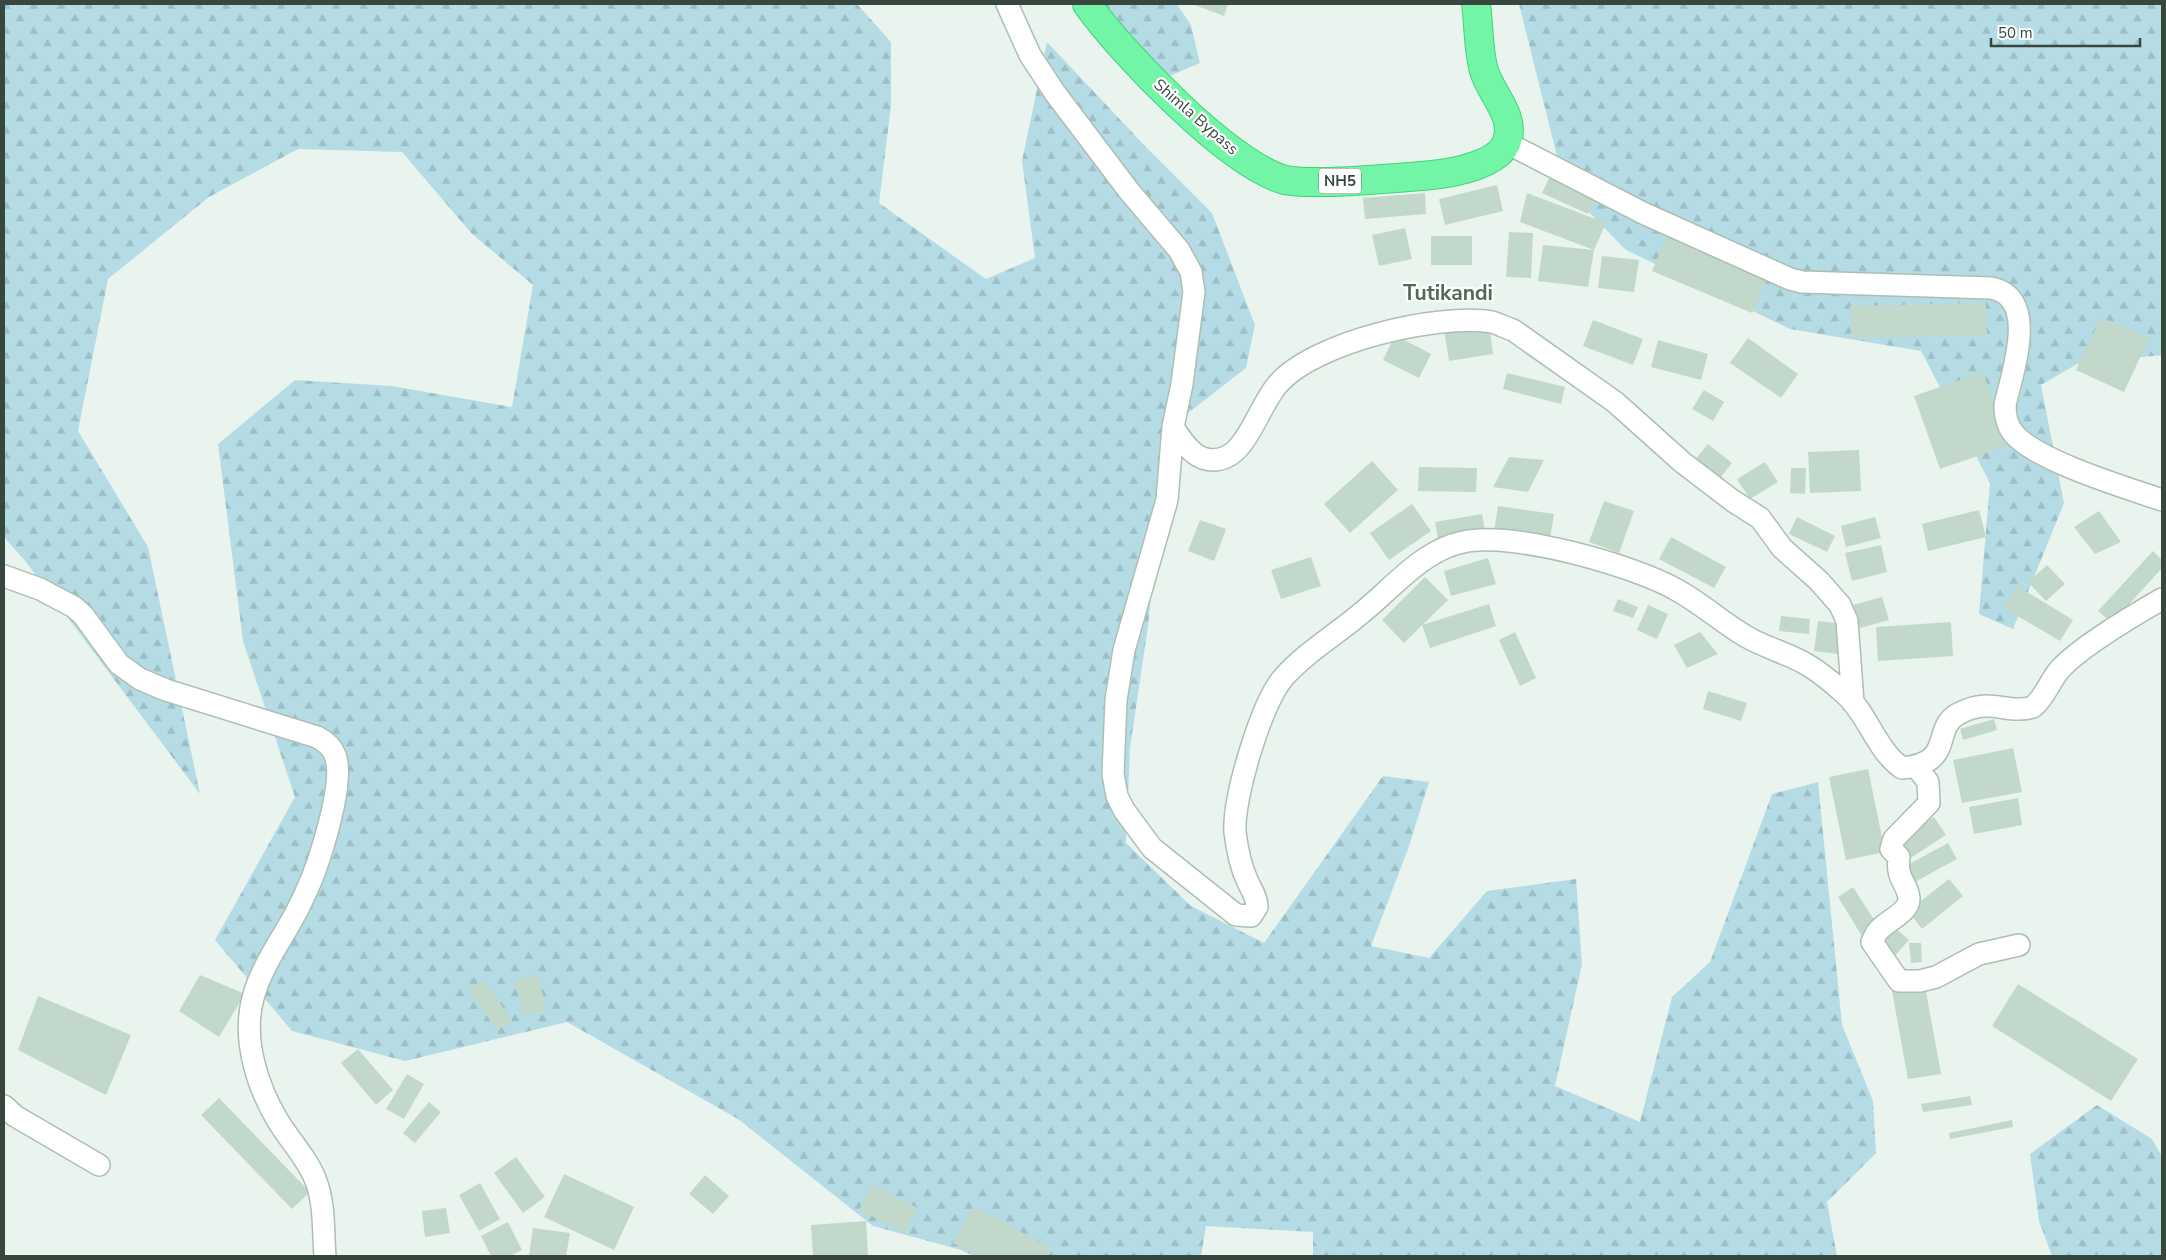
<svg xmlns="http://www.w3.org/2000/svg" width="2166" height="1260" font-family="'Nunito Sans',sans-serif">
<defs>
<pattern id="forest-firs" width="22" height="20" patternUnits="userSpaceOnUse" patternTransform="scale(1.25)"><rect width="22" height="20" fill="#b5dce5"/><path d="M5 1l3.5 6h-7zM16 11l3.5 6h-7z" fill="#9cbec5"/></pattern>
</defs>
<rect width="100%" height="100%" fill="#e9f4ee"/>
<path fill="url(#forest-firs)" d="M4,4H857L891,42V106L879,203L986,279L1035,258L1022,161L1047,42L1145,146L1212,213L1255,325L1246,368L1179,420L1160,511L1148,626L1130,748L1126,843L1191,906L1264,943L1383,776L1429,782L1408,849L1371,946L1429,958L1487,891L1576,879L1582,964L1555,1086L1640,1122L1672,997L1710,962L1772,794L1818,782L1842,1025L1873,1101L1876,1153L1827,1202L1837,1256H1313V1232L1206,1226L1201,1256H974L961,1250L873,1226L738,1119L567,1022L405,1061L292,1031L215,940L295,797L243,641L218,444L295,380L392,386L512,407L533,285L472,234L402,152L298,149L209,197L108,279L78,431L148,547L200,794L26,562L4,537Z
M1099,4H1177L1191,25L1200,63L1167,77Z
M1519,4H2162V355L2077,364L2041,385L2064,503L2013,629L1979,614L1990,483L1921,351L1790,329L1626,250L1565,188Z
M2097,1105L2152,1139L2162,1156V1256H2052L2039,1221L2030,1154Z"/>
<path fill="#c2d8ca" d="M1192,4H1228L1224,16Z
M1552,172L1598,193L1588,214L1542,193Z
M1497,185L1503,211L1445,225L1439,199Z
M1425,193L1426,214L1365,219L1363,198Z
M1527,193L1606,223L1594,250L1520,222Z
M1405,228L1412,259L1379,266L1372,235Z
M1509,232L1533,233L1531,278L1506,277Z
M1668,234L1768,277L1752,313L1652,271Z
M1431,236H1472V265H1431Z
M1543,245L1594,250L1588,287L1538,281Z
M1602,256L1639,260L1634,292L1598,288Z
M1986,303L1987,335L1851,338L1850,306Z
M2101,317L2149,338L2124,392L2076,370Z
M1593,320L1643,339L1633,365L1583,346Z
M1489,324L1493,354L1449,361L1444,330Z
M1395,335L1431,354L1419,378L1383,360Z
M1748,338L1798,374L1781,398L1730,363Z
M1658,340L1708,354L1701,380L1651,367Z
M1983,372L2009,445L1940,469L1914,396Z
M1507,373L1565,387L1561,404L1503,389Z
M1704,390L1724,402L1713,421L1692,409Z
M1708,444L1732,463L1717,482L1693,462Z
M1859,450L1861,491L1810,493L1808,452Z
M1509,457L1544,460L1528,492L1493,487Z
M1372,461L1398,490L1350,533L1324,504Z
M1765,462L1778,482L1750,499L1737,479Z
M1419,467L1477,468L1476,492L1418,491Z
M1791,468H1806L1805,494L1790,493Z
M1604,501L1634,511L1619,553L1589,542Z
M1412,504L1431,531L1389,560L1370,533Z
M1498,506L1554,514L1550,539L1494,531Z
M1979,510L1986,537L1928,551L1922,524Z
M2099,511L2121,542L2095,554L2074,527Z
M1482,514L1485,532L1438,539L1435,522Z
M1797,517L1835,536L1827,552L1789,534Z
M1875,517L1881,538L1846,547L1841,526Z
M1200,520L1226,529L1214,561L1188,551Z
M1671,537L1726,567L1714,588L1659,559Z
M1881,545L1887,572L1852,581L1845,553Z
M2153,551L2162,560V568L2112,623L2098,611Z
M1311,557L1321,586L1281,599L1271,570Z
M1488,558L1496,584L1451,596L1444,571Z
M2047,565L2065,584L2046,601L2028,582Z
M1425,577L1448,600L1404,643L1382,620Z
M2017,586L2073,620L2060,641L2004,608Z
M1882,597L1889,620L1860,628L1853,605Z
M1618,599L1638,607L1633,618L1613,611Z
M1489,604L1496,626L1430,648L1422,625Z
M1648,605L1668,614L1657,639L1637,630Z
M1781,616L1810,619L1809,634L1779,631Z
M1818,621L1842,624L1838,654L1814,651Z
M1951,622L1953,656L1878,661L1876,627Z
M1515,632L1536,678L1520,686L1499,640Z
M1700,632L1718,654L1687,668L1674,645Z
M1708,691L1747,703L1741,721L1703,709Z
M1994,719L1997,730L1963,740L1960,729Z
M2013,748L2022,792L1962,803L1953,760Z
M1868,769L1885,852L1846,860L1829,777Z
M2018,798L2022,825L1974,834L1969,807Z
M1934,817L1946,835L1909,859L1897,841Z
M1948,843L1957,859L1911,884L1902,868Z
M1949,879L1963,896L1922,929L1908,911Z
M1853,887L1878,926L1862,936L1838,897Z
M1891,924L1909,940L1893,958L1875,943Z
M1909,943H1921L1922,962L1911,963Z
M200,975L245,994L219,1037L179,1011Z
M537,975L547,1009L524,1015L514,981Z
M484,979L512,1021L497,1031L469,989Z
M2018,984L2138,1059L2111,1101L1992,1026Z
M1925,986L1941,1074L1908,1079L1892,991Z
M38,996L131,1035L106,1095L18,1050Z
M358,1049L393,1090L376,1105L341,1063Z
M407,1074L424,1084L404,1119L386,1109Z
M1970,1096L1972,1105L1923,1112L1921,1104Z
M219,1098L310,1192L292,1209L201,1115Z
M429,1102L441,1112L415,1143L403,1133Z
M2012,1120L2013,1127L1950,1139L1949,1133Z
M516,1157L545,1197L523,1213L494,1173Z
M564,1174L634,1207L614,1250L544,1217Z
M705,1175L729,1196L713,1214L689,1194Z
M480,1183L500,1219L479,1231L459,1195Z
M872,1185L918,1208L905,1232L859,1210Z
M973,1206L1051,1248L1046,1256H978L953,1243Z
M446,1208L450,1233L425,1237L422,1211Z
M866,1221L868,1255L813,1256L811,1225Z
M508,1222L522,1250L510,1256H491L481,1236Z
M533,1228L570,1233L566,1256H529Z"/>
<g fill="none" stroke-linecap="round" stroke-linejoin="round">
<defs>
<path id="street" d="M1007,4L1030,55L1055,93L1129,191L1179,250L1191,272L1194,292L1182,384L1173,427L1167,500L1124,650L1116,700L1113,774L1117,796L1124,810L1152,848L1236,915L1251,916L1257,907C1257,897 1251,889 1247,880C1240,865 1237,848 1235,832C1233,798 1261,704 1283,678C1305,653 1334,636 1359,615C1391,590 1422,550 1463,542C1512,531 1633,565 1677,590C1702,604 1723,623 1747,637C1766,648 1787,653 1806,664C1820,672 1833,683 1845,694C1868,714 1876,750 1902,768C1956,763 1931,729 1958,714C1991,696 2006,715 2033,707C2045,697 2050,681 2060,669C2082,646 2134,615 2162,599
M1507,143L1643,213L1790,279L1802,282L1991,288C2040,297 2012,373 2005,405C2005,416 2007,426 2014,434C2037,461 2127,488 2162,500
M1173,427C1185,446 1200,468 1226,457C1248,448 1261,403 1278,384C1314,342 1438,313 1492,322C1499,324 1506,328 1513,330L1615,402L1682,462L1733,501L1760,518L1782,548L1819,581L1840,605L1847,621L1853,703
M4,576L40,589L74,607L83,615L119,664L140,679L166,690L317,737C325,741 332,747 335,755C346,782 318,867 305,894C290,930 263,960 253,998C242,1039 257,1086 278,1121C290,1141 308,1159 316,1181C325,1205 323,1232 325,1256
M1916,766L1928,782L1929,803L1894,839L1891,849L1899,857C1896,881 1907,881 1909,898C1910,912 1888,920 1880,929C1876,932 1874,938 1872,942L1899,981H1920L1936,977L1979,954L2019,945
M4,1106L15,1116L99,1165"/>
<path id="highway" d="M1087,4C1121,52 1229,165 1285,180C1299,183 1316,182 1330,182C1364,181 1398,178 1432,175C1454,173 1500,164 1507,141C1516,116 1491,94 1484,71C1478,50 1479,25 1476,4"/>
</defs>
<use href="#street" stroke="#acbfb3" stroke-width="24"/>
<use href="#highway" stroke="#43d478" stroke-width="30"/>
<use href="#street" stroke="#fff" stroke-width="21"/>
<use href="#highway" stroke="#73f5a7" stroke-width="28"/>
</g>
<g text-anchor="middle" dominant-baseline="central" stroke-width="4.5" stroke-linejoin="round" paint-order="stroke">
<rect fill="#fff" stroke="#747e77" stroke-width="1" x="1319" y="168.5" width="42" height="25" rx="4"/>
<g font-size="15" font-weight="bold" fill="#38473d">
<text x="1340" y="181">NH5</text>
</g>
<g font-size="16" fill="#38473d" stroke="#fff">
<text transform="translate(1196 117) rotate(41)">Shimla Bypass</text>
</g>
<g font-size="21" font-weight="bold" fill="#506958" stroke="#fff">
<text x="1448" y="293">Tutikandi</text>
</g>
</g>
<rect width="2166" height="1260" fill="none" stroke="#38473d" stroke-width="10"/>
<path d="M1991 38v8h149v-8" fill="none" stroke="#38473d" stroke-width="2.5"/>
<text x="1998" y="38" font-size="15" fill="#38473d" stroke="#ffffff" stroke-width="4" paint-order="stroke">50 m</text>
</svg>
